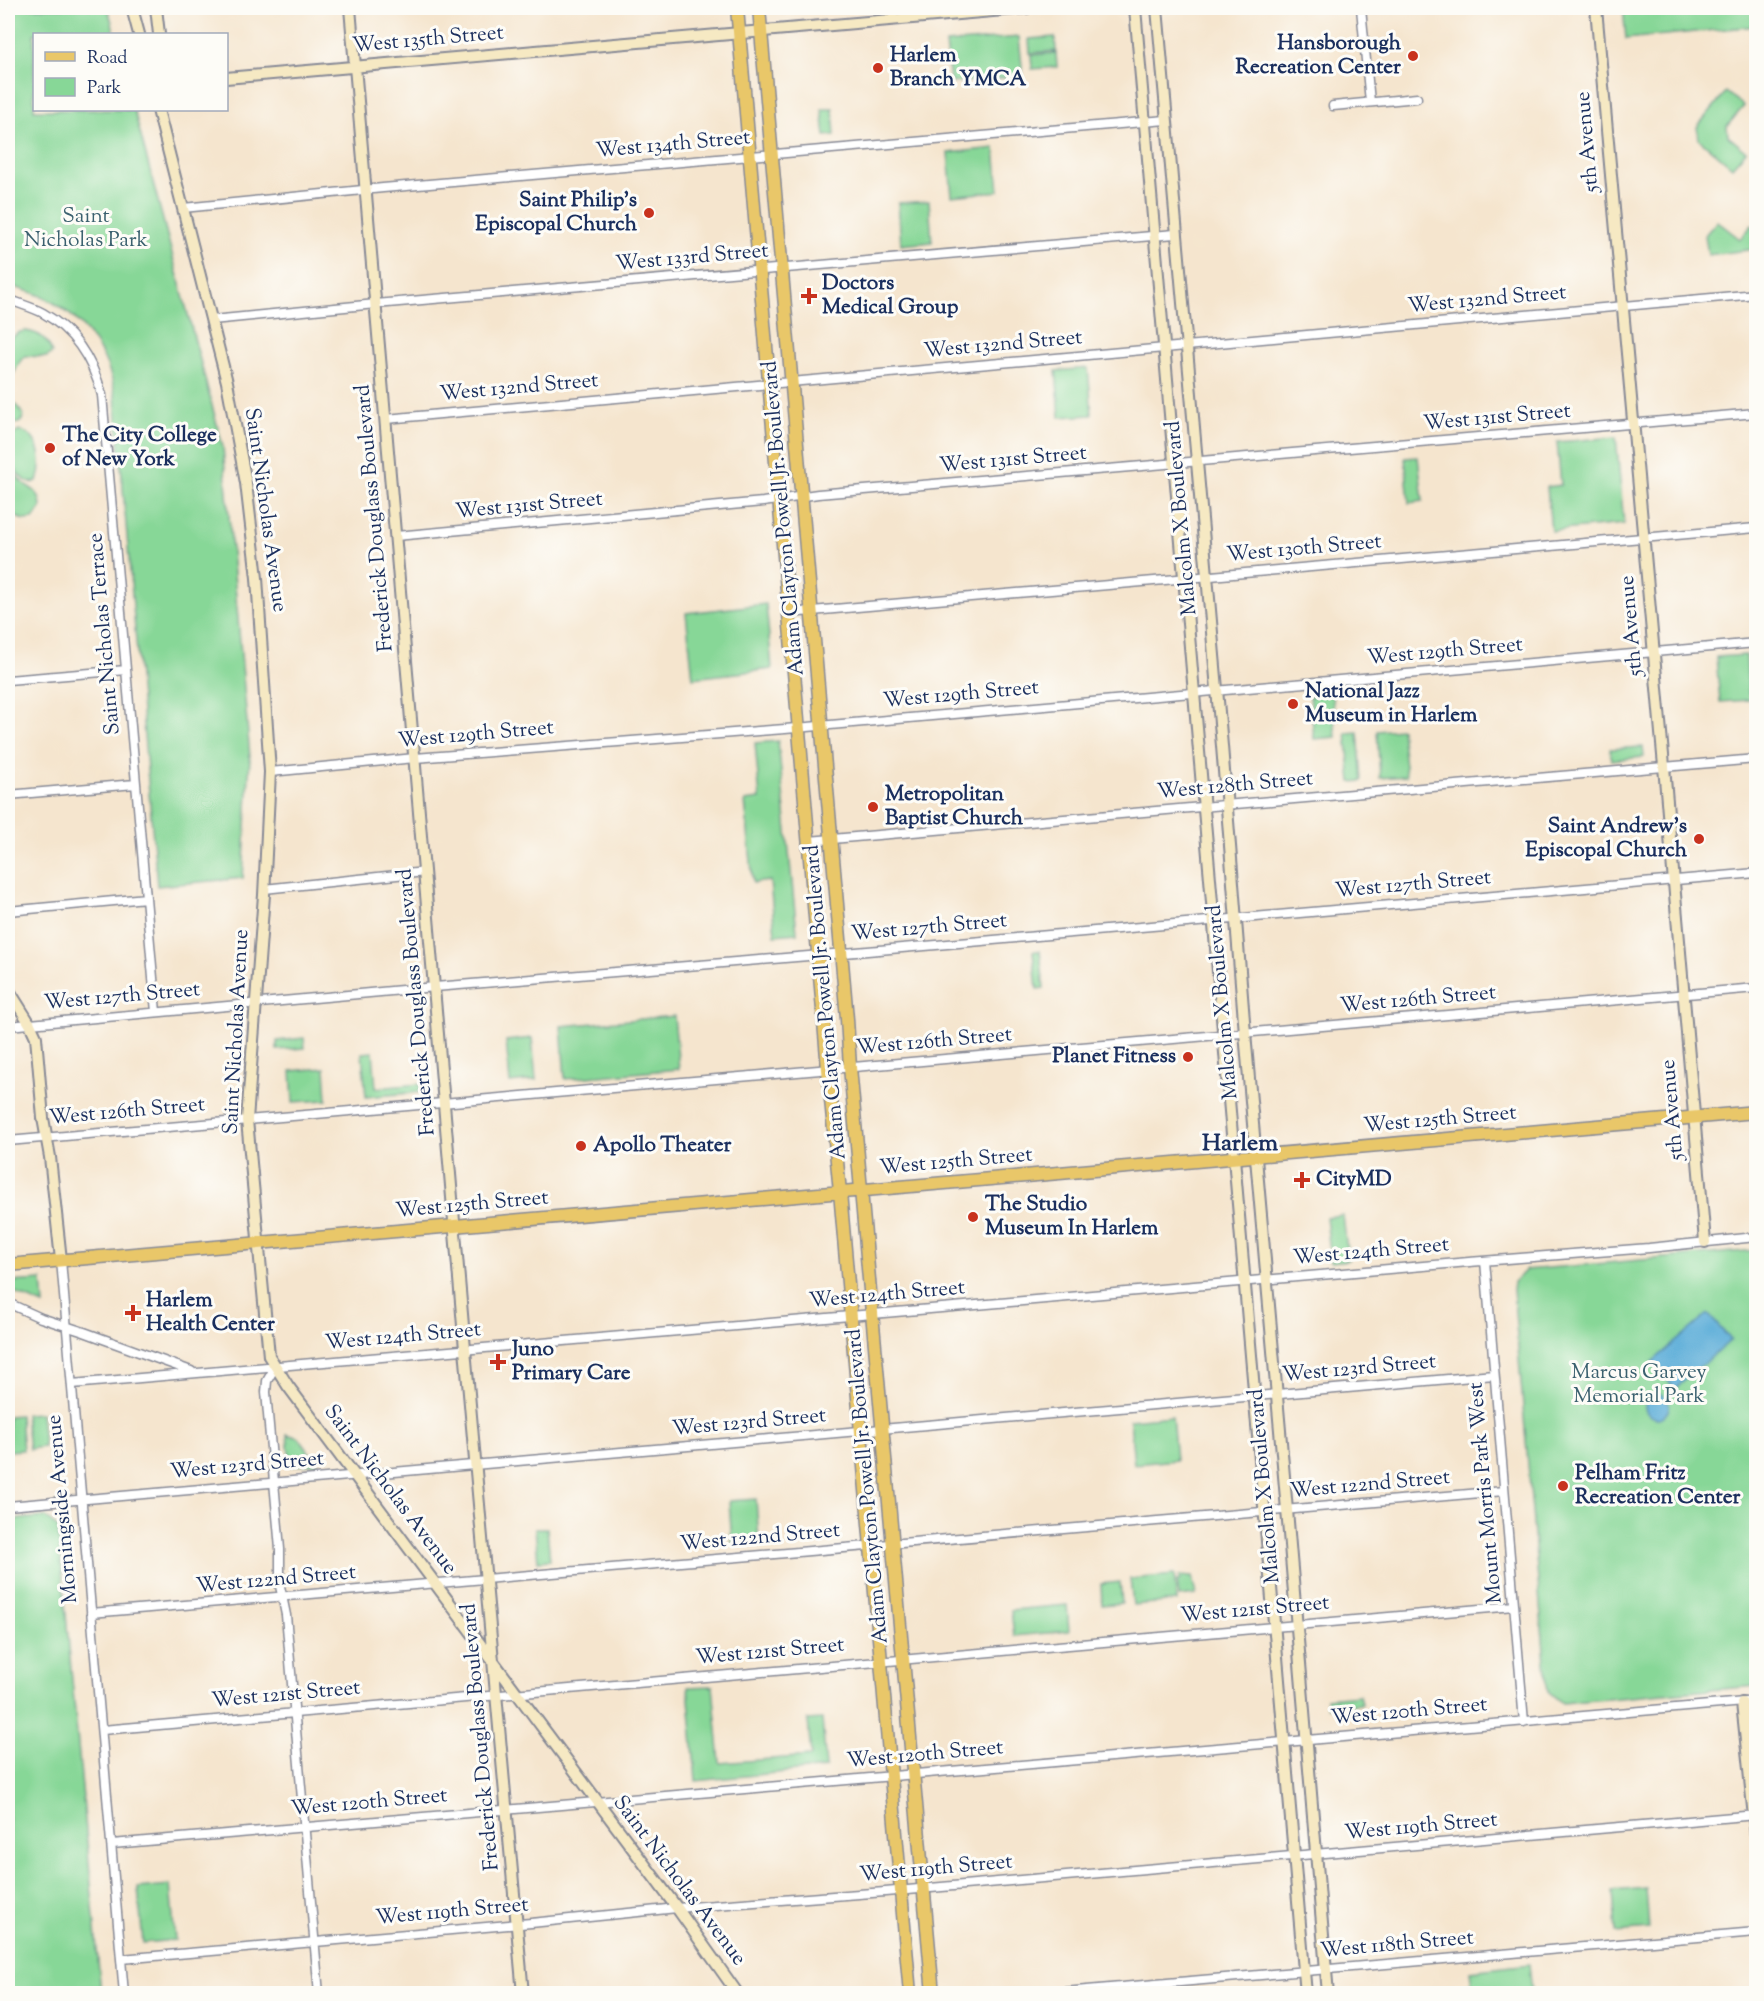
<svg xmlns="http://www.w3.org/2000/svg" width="1764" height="2001" font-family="'Sorts Mill Goudy',serif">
<rect width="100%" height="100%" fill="#fdfcf7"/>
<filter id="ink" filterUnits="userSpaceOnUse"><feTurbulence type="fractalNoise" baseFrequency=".0167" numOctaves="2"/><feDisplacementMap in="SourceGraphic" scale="12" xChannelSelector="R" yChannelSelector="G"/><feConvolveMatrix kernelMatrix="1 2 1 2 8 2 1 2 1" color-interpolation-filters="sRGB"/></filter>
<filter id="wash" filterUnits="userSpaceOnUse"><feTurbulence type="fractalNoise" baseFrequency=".008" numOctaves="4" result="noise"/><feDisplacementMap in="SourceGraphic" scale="24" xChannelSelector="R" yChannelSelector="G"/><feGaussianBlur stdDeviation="1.35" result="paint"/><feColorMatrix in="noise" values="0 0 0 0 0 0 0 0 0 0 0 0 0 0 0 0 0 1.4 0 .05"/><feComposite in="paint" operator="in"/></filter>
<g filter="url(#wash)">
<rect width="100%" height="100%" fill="#f5e5ce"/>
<path fill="#87d797" stroke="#51837a" stroke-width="1.5" d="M8,8H108L115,34H34V110H134L223,447L250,757L243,878L157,886L115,396C110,354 82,316 43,297C32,292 19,289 8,285Z
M1623,8H1756V26L1626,39Z
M1019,37L1023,76L950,83L946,43Z
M1055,37L1056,51L1030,53L1029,39Z
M1056,53L1057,67L1032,69L1031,55Z
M1726,92L1744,106L1727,126L1728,136L1746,151L1732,167L1699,139L1697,127Z
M833,109L835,135L825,136L822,109Z
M995,148L999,191L952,196L948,153Z
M929,201L932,242L901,245L898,203Z
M1717,221L1740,239L1752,225L1756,229V249L1708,255L1705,235Z
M26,331C40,333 48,339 52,353L47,357L25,356C16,363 17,374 8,380V340L20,332Z
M1088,368L1092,415L1060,417L1056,371Z
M8,395L23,414C23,425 15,425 8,421Z
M19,431C41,434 43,464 37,481L32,483C14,478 6,454 10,437Z
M1616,437L1624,524L1551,531L1547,487L1561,485L1557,442Z
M1418,457L1423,501L1409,503L1405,458Z
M10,470H12C15,474 18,478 22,482C33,491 40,490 41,508L33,519C4,525 7,492 8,474Z
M766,604L772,669L693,678L686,613Z
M1746,655L1749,700L1720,702L1716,657Z
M1332,694L1336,737L1314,739L1310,696Z
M1401,729L1406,776L1380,778L1377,731Z
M1358,732L1362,781L1351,782L1346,733Z
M778,741L797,933L775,935L770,881L753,883L745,801L760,799L755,743Z
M1643,747L1644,757L1611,760L1610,749Z
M1033,951H1040L1044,988L1037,989Z
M674,1016L679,1069L565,1079L561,1026Z
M304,1038L305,1048L277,1050V1041Z
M532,1038L536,1080L510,1083L506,1041Z
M373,1052L376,1088L420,1084L421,1092L366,1097L362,1053Z
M325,1068L327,1100L293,1102L291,1071Z
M1343,1215L1348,1260L1331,1262L1326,1217Z
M1756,1250V1686L1562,1703L1548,1691L1547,1686L1513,1289L1514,1282L1526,1270Z
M42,1280L44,1305L8,1290V1282Z
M41,1413L44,1447L29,1449L25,1414Z
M20,1415L23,1450L8,1451V1416Z
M1172,1416L1176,1460L1134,1464L1130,1420Z
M287,1434L299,1438L318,1464L290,1466Z
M756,1499L759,1542L732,1544L729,1501Z
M45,1517L58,1528L101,1993H8V1520Z
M535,1528H547L550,1560L538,1561Z
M1174,1575L1177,1601L1133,1605L1130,1579Z
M1179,1576L1192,1577L1196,1595L1179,1597L1177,1581L1180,1580Z
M1120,1582L1122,1603L1102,1605L1101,1584Z
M1067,1605L1069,1631L1014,1636L1011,1610Z
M713,1686L720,1763L811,1756L808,1720L822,1719L826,1768L696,1781L688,1687Z
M1359,1695L1361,1704L1327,1707L1326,1698Z
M170,1885L175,1940L143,1943L138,1888Z
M1646,1888L1649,1929L1616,1932L1613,1891Z
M1529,1964L1532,1993H1473L1470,1971Z"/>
<path fill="#5eafd9" stroke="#3c6f9c" stroke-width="1.5" d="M1708,1314L1731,1340L1675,1389L1652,1362Z
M1645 1406a12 12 0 1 1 24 0a12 12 0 1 1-24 0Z"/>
</g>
<g filter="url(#ink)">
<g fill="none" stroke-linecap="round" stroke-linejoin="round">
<defs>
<path id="street" d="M1361,8L1370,102
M1333,106L1417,98
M183,208L383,188L1166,120
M8,299C19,304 32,307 43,313C75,331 93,361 102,395L156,1012
M212,320L376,304L1175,234
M386,419L1756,294
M396,536L763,502L818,494L1756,413
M789,613L1756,528
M8,680L126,670
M270,772L415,758L785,729L1756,643
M8,795L135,784
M809,841L1756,759
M264,889L425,872
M8,911L146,898
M8,1026L435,987L856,952L1756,873
M8,1141L1756,988
M61,1260L124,1994
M1485,1261L1524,1722
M8,1303L41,1318L84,1332L191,1371
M275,1367L267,1381L266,1392L280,1549V1586L286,1615L319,1994
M72,1384L1469,1262L1649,1248L1756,1237
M8,1506L1494,1375
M91,1613L1504,1491
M102,1730L1514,1606
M112,1844L1756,1701
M121,1959L531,1923L677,1908L885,1892L1756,1815
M1041,1994L1756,1932"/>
<path id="secondary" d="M132,8L139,34
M156,8L159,34
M350,8L465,1349L523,1994
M1135,8L1306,1994
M1157,8L1222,746L1245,1033L1287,1510L1328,1994
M1596,8L1663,755L1705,1242
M226,78L1027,8
M158,110L227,382L246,483L257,578L270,772L264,895L247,1120L269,1356L288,1386L677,1908L738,1994
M8,989L30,1024L36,1037L43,1118L50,1157L61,1260
M1742,1703L1756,1836"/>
<path id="primary" d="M737,8L828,1069L840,1192L910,1994
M759,8L847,1019L850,1067L933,1994
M8,1265L1756,1112"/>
</defs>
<use href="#street" stroke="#888a96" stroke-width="11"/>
<use href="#secondary" stroke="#888a96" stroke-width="14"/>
<use href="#primary" stroke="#888a96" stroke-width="15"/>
<use href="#street" stroke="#fff" stroke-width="8"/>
<use href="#secondary" stroke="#f6e9c3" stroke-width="10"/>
<use href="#primary" stroke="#e9c769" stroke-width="12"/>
</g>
</g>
<g fill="#c8321e" stroke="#fdfcf7" stroke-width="2">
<circle cx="1413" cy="56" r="6"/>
<circle cx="878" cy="68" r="6"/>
<circle cx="649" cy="213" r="6"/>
<path d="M806 287h6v6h6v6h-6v6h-6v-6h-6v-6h6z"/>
<circle cx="50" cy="448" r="6"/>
<circle cx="1293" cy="704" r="6"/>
<circle cx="873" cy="807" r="6"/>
<circle cx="1699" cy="839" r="6"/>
<circle cx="1188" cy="1057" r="6"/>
<circle cx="581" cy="1146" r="6"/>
<path d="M1299 1171h6v6h6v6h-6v6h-6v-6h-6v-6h6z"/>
<circle cx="973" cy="1217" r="6"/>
<path d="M130 1304h6v6h6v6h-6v6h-6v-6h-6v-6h6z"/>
<path d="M495 1353h6v6h6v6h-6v6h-6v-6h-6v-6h6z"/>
<circle cx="1563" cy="1486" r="6"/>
</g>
<g text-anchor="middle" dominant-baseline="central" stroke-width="6" stroke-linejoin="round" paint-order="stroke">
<g font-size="21" fill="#1b2f5e" stroke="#fdfcf7">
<text transform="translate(428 40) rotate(-5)">West 135th Street</text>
<text transform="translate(1588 142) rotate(-95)">5th Avenue</text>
<text transform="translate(673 145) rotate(-5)">West 134th Street</text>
<text transform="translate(692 258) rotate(-5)">West 133rd Street</text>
<text transform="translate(1487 300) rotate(-5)">West 132nd Street</text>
<text transform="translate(1003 345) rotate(-5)">West 132nd Street</text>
<text transform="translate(519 388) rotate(-5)">West 132nd Street</text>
<text transform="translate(1497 418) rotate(-5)">West 131st Street</text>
<text transform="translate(1013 460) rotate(-5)">West 131st Street</text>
<text transform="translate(529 506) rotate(-5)">West 131st Street</text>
<text transform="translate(265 510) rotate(82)">Saint Nicholas Avenue</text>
<text transform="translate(375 518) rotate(-95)">Frederick Douglass Boulevard</text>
<text transform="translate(784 518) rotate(-95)">Adam Clayton Powell Jr. Boulevard</text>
<text transform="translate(1182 518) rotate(-95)">Malcolm X Boulevard</text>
<text transform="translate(1304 549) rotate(-5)">West 130th Street</text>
<text transform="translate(1632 626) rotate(-95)">5th Avenue</text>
<text transform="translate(105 634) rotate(-95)">Saint Nicholas Terrace</text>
<text transform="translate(1445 652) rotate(-5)">West 129th Street</text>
<text transform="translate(961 695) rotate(-5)">West 129th Street</text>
<text transform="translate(476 735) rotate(-5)">West 129th Street</text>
<text transform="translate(1235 786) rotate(-5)">West 128th Street</text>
<text transform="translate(1413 885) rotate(-5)">West 127th Street</text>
<text transform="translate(929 928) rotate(-5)">West 127th Street</text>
<text transform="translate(122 997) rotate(-5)">West 127th Street</text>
<text transform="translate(1418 1000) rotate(-5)">West 126th Street</text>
<text transform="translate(417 1002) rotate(-95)">Frederick Douglass Boulevard</text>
<text transform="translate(826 1002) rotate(-95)">Adam Clayton Powell Jr. Boulevard</text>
<text transform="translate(1223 1002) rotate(-95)">Malcolm X Boulevard</text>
<text transform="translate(237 1032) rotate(-87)">Saint Nicholas Avenue</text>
<text transform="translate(934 1042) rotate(-5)">West 126th Street</text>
<text transform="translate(1673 1110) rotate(-95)">5th Avenue</text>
<text transform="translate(127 1112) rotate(-5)">West 126th Street</text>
<text transform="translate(1440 1120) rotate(-5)">West 125th Street</text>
<text transform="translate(956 1162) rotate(-5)">West 125th Street</text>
<text transform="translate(472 1205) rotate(-5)">West 125th Street</text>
<text transform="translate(1371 1252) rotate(-5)">West 124th Street</text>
<text transform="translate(887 1295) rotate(-5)">West 124th Street</text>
<text transform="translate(403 1337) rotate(-5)">West 124th Street</text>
<text transform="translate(1359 1369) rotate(-5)">West 123rd Street</text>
<text transform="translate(749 1423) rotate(-5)">West 123rd Street</text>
<text transform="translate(247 1466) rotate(-5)">West 123rd Street</text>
<text transform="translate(1370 1485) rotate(-5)">West 122nd Street</text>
<text transform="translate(868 1486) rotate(-95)">Adam Clayton Powell Jr. Boulevard</text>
<text transform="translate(1265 1486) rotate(-95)">Malcolm X Boulevard</text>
<text transform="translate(390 1490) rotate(53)">Saint Nicholas Avenue</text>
<text transform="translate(1486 1493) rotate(-95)">Mount Morris Park West</text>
<text transform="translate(63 1509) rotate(-95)">Morningside Avenue</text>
<text transform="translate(760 1538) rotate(-5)">West 122nd Street</text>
<text transform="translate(276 1580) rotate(-5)">West 122nd Street</text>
<text transform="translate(1255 1610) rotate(-5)">West 121st Street</text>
<text transform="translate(770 1652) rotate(-5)">West 121st Street</text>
<text transform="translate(286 1695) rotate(-5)">West 121st Street</text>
<text transform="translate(1409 1712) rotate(-5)">West 120th Street</text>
<text transform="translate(481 1737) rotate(-95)">Frederick Douglass Boulevard</text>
<text transform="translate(925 1755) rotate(-5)">West 120th Street</text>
<text transform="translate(369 1803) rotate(-5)">West 120th Street</text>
<text transform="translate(1421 1827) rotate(-5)">West 119th Street</text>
<text transform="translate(936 1869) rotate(-5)">West 119th Street</text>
<text transform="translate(679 1881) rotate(53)">Saint Nicholas Avenue</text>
<text transform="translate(452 1912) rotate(-5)">West 119th Street</text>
<text transform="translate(1397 1945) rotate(-5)">West 118th Street</text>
</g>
<g font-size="21" font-weight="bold" fill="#1b2f5e" stroke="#fdfcf7" text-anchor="start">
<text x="1401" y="44" text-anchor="end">Hansborough<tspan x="1401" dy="24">Recreation Center</tspan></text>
<text x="890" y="56">Harlem<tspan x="890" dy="24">Branch YMCA</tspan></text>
<text x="637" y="201" text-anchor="end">Saint Philip's<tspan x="637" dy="24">Episcopal Church</tspan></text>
<text x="822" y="284">Doctors<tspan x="822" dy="24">Medical Group</tspan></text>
<text x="62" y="436">The City College<tspan x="62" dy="24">of New York</tspan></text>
<text x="1305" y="692">National Jazz<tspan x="1305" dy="24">Museum in Harlem</tspan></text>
<text x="885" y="795">Metropolitan<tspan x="885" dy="24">Baptist Church</tspan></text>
<text x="1687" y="827" text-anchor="end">Saint Andrew's<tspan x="1687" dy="24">Episcopal Church</tspan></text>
<text x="1176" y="1057" text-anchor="end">Planet Fitness</text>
<text x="593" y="1146">Apollo Theater</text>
<text x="1316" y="1180">CityMD</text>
<text x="985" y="1205">The Studio<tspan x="985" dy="24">Museum In Harlem</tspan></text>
<text x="146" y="1301">Harlem<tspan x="146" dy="24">Health Center</tspan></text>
<text x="512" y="1350">Juno<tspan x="512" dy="24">Primary Care</tspan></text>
<text x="1575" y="1474">Pelham Fritz<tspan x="1575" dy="24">Recreation Center</tspan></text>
</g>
<g font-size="21" fill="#3b616f" stroke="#fdfcf7">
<text x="86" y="217">Saint<tspan x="86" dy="24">Nicholas Park</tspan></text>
<text x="1639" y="1373">Marcus Garvey<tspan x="1639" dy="24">Memorial Park</tspan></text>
</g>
<g font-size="24" font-weight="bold" fill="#1b2f5e" stroke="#fdfcf7">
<text x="1240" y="1144">Harlem</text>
</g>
</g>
<rect width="1764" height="2001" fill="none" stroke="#fdfcf7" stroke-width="30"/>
<rect x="33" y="33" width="195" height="78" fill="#fdfcf7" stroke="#a3aaba" stroke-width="1.5"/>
<rect x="45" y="52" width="30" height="9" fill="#e9c769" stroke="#a3aaba" stroke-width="1.5"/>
<text x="87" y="63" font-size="18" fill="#1b2f5e">Road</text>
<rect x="45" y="78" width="30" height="18" fill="#87d797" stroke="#a3aaba" stroke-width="1.5"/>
<text x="87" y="93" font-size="18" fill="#1b2f5e">Park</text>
</svg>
